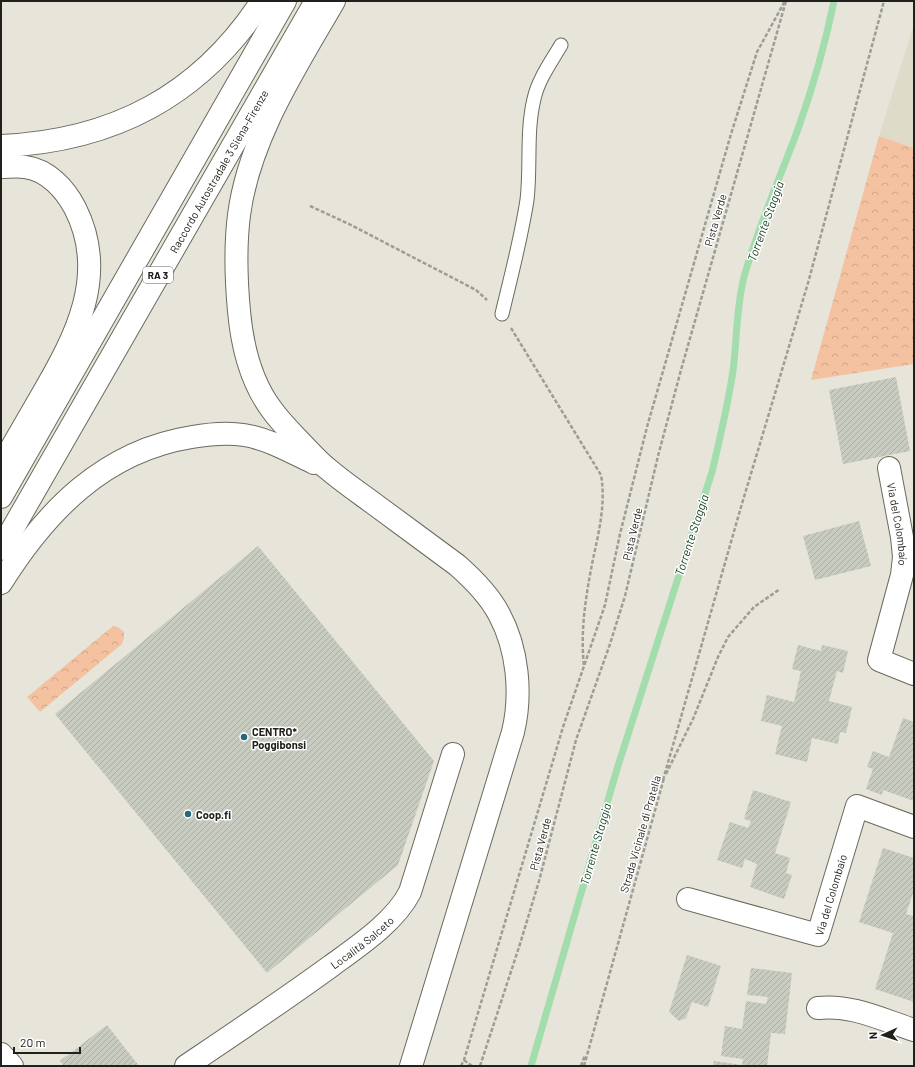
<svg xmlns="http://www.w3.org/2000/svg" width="915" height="1067" font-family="Barlow,sans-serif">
<defs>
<pattern id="park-crowns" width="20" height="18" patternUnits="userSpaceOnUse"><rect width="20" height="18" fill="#f4c2a1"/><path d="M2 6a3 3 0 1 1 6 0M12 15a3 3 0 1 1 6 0" fill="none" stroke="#d1a68a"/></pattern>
<pattern id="building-hatch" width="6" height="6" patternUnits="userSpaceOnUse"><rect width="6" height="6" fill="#c7cbc0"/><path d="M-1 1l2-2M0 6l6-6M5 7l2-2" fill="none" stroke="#abaea4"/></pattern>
</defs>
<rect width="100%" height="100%" fill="#e7e5da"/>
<path fill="#dedcc8" d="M914,24V148L879,136Z"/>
<path fill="url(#park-crowns)" d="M879,136L914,148V364L811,380Z
M113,626L118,627L124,632V638L122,644L40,712L27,697Z"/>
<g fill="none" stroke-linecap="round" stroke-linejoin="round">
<path stroke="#a3dcad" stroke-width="7" d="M531,1066L617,769L712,472C720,438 728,405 733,371C737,340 736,308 744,277C758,227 780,178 798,129C813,87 825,45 834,1"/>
</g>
<path fill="url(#building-hatch)" d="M896,377L910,451L843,464L829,390Z
M859,521L871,566L815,580L803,536Z
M258,546L434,761L398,865L267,973L55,714Z
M798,645L821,651L822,645L848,651L843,673L837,671L829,701L852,707L846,733L840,732L838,744L812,738L807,762L775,754L782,726L761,721L767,695L794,702L801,671L792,669Z
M903,718L914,722V801L883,790L882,795L866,789L873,769L867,767L873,751L889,757Z
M753,790L791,802L775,853L790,858L786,873L792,875L784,899L750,887L757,864L745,859L742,868L717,860L730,822L748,828L751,821L744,819Z
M883,848L914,858V890L906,914L914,916V1002L875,989L893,933L859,922Z
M687,955L721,966L708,1007L692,1002L686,1018L679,1021L669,1012Z
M751,968L792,973L785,1034L771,1033L767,1066H713L714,1061L742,1065L743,1059L721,1056L725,1026L742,1029L746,1001L766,1004L768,997L747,995Z
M107,1025L139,1066H64L60,1061Z"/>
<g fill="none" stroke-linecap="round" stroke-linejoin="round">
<defs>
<path id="lane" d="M502,314C511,276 521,239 527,200C531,167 526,132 534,99C538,80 551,62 561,45"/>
<g id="street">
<path id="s1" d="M889,468L902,537L904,557L902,575L879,660L914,674"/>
<path id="s2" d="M688,899L818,935L857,806L914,827"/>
<path d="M818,1008C851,1004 883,1020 914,1030"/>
<path d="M1,1054L12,1066"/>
<path id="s3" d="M186,1066C235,1033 283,1001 331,966C357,947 395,922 410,892L453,754"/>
</g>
<g id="highway">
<path d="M334,1C296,67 249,138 239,215C235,247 236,279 239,311C242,345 250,381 272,410C282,424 294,435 306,448C313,455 320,463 328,469C343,482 361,494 377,506C404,526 430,545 457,565C473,579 489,595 499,614C518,649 522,694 513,732L411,1066"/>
<path d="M1,146C113,141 200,96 262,1"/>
<path d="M1,167C9,167 17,166 25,167C48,170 65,189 75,208C109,274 76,337 42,395C28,419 15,442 1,466"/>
<path d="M1,497L285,1"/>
<path id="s4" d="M1,549L316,1"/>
<path d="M1,583C46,511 104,451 192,437C209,434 226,432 244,435C269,439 291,452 314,463"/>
</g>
</defs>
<use href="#lane" stroke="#6b6a5f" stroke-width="15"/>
<use href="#street" stroke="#6b6a5f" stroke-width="24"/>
<use href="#highway" stroke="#6b6a5f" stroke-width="24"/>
<path stroke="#9e9c94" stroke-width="2.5" stroke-dasharray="4 2" stroke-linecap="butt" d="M310,206L349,224L476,290L487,300
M511,328L601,475C606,502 599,532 593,559C586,595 580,630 584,666
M666,774L693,719L718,657L728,637L754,607L780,589
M663,780L741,507L808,283L884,1
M464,1060L472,1066
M461,1066L464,1060L563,727L605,605L620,534L647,427L731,134L757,52L785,1
M480,1066L520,944L539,881L576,740L610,644L625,596L658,456L681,370L786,1
M581,1066L585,1055
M584,1066L664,778"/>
<use href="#lane" stroke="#fff" stroke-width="13"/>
<use href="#street" stroke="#fff" stroke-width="22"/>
<use href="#highway" stroke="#fff" stroke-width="22"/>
</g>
<g fill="#26687b" stroke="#fff" stroke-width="1.5">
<circle cx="244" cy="737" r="4"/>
<circle cx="188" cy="814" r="4"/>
</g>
<g text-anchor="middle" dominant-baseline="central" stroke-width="3" stroke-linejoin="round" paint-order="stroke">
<rect fill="#fff" stroke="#646360" stroke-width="1" x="143" y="267" width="30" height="16" rx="3"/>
<g font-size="10" font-weight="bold" fill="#21201c">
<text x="158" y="275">RA 3</text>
</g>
<g font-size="11" fill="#21201c" stroke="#fff">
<text stroke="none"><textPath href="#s4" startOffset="436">Raccordo Autostradale 3 Siena-Firenze</textPath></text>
<text transform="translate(715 220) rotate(-74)">Pista Verde</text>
<text stroke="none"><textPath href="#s1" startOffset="57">Via del Colombaio</textPath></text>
<text transform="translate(632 534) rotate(-77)">Pista Verde</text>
<text transform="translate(640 834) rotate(-74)">Strada Vicinale di Pratella</text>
<text transform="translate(540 844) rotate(-75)">Pista Verde</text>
<text stroke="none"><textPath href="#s2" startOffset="177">Via del Colombaio</textPath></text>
<text stroke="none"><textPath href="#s3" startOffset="215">Località Salceto</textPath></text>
</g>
<g font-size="11" font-weight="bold" fill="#21201c" stroke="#fff" text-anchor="start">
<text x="252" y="731">CENTRO*<tspan x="252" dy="13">Poggibonsi</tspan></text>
<text x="196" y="814">Coop.fi</text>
</g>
<g font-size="12" font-style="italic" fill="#143d1f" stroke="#fff">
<text transform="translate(765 221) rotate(-70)">Torrente Staggia</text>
<text transform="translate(691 535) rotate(-72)">Torrente Staggia</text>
<text transform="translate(595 844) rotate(-74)">Torrente Staggia</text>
</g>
</g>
<rect width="915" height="1067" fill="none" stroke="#21201c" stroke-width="4"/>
<g transform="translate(883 1035) rotate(267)" stroke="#ffffff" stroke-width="3" paint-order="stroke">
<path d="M0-3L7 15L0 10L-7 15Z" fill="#21201c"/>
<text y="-6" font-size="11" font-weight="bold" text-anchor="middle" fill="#21201c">N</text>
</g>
<path d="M14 1047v6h66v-6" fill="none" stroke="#21201c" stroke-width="2"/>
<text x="20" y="1047" font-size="12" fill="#21201c" stroke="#ffffff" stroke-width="3" paint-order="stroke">20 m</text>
</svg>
